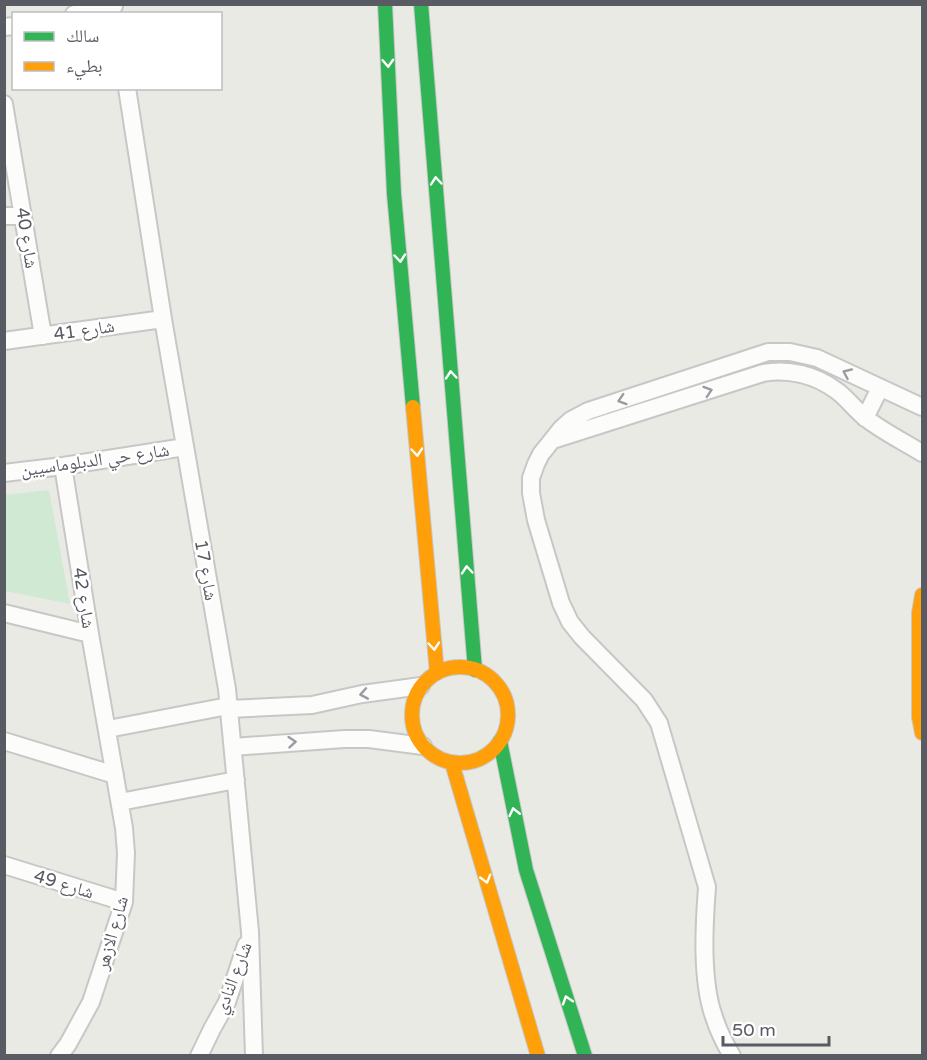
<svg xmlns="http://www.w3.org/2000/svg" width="927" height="1060" font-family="'Varela Round','Noto Naskh Arabic',sans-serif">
<rect width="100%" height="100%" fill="#eaeae4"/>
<path fill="#d0e9d2" d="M49,490L70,604L5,591V495Z"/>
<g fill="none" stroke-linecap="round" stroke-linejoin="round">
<defs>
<path id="street" d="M74,14L114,6
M4,27L14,26
M127,88L163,319L227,689L250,932L254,1056
M4,104L43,336
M4,216H23
M4,341L163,319
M865,418L880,388
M553,440L763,373C788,368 816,375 837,391C848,399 856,411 867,419C884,432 904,442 922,453
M4,473L63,466L185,447
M4,613L90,634
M228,709L312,705L362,694L421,686
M108,729L228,706
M4,741L115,775
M233,747L344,739H369L423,746
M120,802L236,780
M4,865L124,902
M59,1056L68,1044L91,1002L124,902L126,853L124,828L90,634L63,466
M199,1056L212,1029L227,1002L246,945
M732,1056C725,1044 718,1030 714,1017C701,981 704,926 707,887L659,723L644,700L582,637L570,622L561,603L536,520L531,493V478L536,464L541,454L561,429L571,420L588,411L768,352H790L817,358L922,407"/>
<path id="fast" d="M385,4L394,194L413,407
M421,4L475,670
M500,741L526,870L585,1056"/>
<path id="slow" d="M413,407L437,673
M922,595L919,613V717L922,733
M412 715a48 48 0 1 1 96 0a48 48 0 1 1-96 0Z
M452,763L538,1056"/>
</defs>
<use href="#street" stroke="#c7c7c7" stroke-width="20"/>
<use href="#fast" stroke="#c7c7c7" stroke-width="16"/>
<use href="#slow" stroke="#c7c7c7" stroke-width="16"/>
<use href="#street" stroke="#fcfcfb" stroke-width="16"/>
<use href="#fast" stroke="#30b455" stroke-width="14"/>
<use href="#slow" stroke="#ff9f0a" stroke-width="14"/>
</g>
<defs><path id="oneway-chevron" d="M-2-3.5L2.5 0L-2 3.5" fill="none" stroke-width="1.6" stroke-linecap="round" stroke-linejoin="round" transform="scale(1.5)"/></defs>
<g stroke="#fff">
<use href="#oneway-chevron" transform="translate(388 63) rotate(87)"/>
<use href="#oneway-chevron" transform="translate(436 181) rotate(-95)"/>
<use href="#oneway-chevron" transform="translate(400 258) rotate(85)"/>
<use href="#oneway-chevron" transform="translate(451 375) rotate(-95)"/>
<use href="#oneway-chevron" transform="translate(417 452) rotate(85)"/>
<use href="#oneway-chevron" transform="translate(467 570) rotate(-95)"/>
<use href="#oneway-chevron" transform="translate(434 646) rotate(85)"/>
<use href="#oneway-chevron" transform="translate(514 812) rotate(-103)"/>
<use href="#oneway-chevron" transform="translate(486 879) rotate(74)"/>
<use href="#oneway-chevron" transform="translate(567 1000) rotate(-108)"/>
</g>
<g stroke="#9a9ba0">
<use href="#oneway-chevron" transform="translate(847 373) rotate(-156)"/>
<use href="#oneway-chevron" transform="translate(708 391) rotate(-18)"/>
<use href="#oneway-chevron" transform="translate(622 400) rotate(162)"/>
<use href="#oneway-chevron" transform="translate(364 694) rotate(170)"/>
<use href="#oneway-chevron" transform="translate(292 742) rotate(-5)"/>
</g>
<g text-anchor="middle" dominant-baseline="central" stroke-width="5" stroke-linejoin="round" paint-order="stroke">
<g font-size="18" fill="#595b63" stroke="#fff">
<text transform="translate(27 238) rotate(81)">شارع 40</text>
<text transform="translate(84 330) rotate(-8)">شارع 41</text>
<text transform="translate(95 460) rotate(-8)">شارع حي الدبلوماسيين</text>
<text transform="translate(206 570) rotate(80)">شارع 17</text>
<text transform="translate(84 598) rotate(81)">شارع 42</text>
<text transform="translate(64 884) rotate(17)">شارع 49</text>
<text transform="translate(112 933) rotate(-74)">شارع الازهر</text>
<text transform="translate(233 978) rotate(-69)">شارع النادي</text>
</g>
</g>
<rect width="927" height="1060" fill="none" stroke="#595b63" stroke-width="12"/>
<rect x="12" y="12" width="210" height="78" fill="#ffffff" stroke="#bdbdc1" stroke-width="1.5"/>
<rect x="24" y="32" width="30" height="9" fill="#30b455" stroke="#bdbdc1" stroke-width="1.5"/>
<text x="66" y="42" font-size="18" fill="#595b63">سالك</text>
<rect x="24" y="62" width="30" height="9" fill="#ff9f0a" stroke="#bdbdc1" stroke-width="1.5"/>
<text x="66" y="72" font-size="18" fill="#595b63">بطيء</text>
<path d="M723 1036v9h106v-9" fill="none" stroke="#595b63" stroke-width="3"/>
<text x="732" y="1036" font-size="18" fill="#595b63" stroke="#ffffff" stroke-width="4.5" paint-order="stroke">50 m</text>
</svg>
